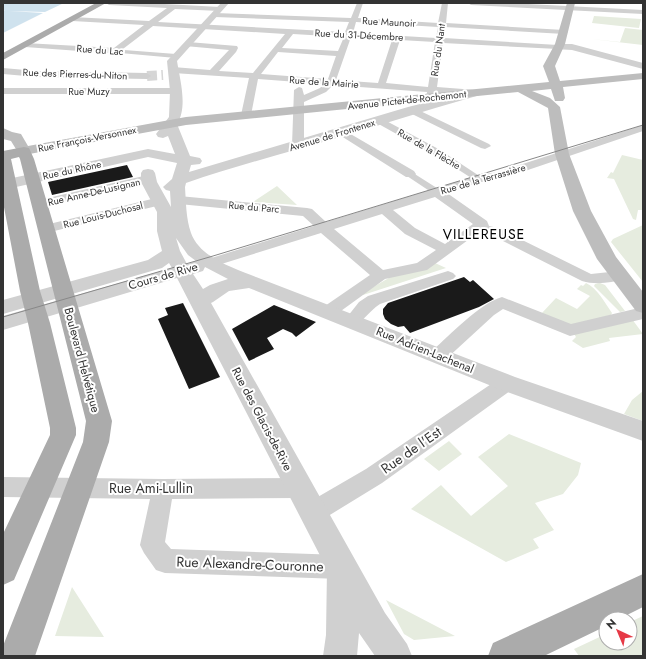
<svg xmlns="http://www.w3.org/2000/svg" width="646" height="659" font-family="Jost,sans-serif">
<rect width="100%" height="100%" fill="#fff"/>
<path fill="#e6ecdf" d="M594,16L641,19L639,28L592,23Z
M625,28L643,30V45L591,39L620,42Z
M622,155L643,160V210H638L636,220L633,219L614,179L607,178L611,172L613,173Z
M277,186L297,205L253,202Z
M643,225V282L611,242L613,239Z
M435,263L446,268L363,295L361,294L394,275Z
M586,283C598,289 605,303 612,313L611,315L572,326L541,314L556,298L577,309L590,296L577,289L581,285L583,286Z
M600,283L605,285L625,311L620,312L594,286L595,284Z
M632,319L643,334L609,338L610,341L583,348L572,341L576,337L574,334Z
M643,391V421L624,414L632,400Z
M509,434L581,463L578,475L563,494L535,503L554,530L533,539L539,548L506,562L411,509L441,485L471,516L508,486L478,457Z
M449,441L462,454L439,471L424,459Z
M72,587L104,637L55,636Z
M386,600L455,636L414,640L404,634Z
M643,616V656H579L574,649L606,634V643H630V622Z"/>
<path fill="#cfe2ee" d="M3,3H64L45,12L9,11L43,13L3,33V11H5L3,10Z"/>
<path fill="#1a1a1a" d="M127,165L133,177L52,195L48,182Z
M464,277L470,282L473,280L494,299L479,307L410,333L404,326L398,327L391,324L385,319L383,314V309L388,303Z
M183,303L220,377L189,389L158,319L168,315L165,308Z
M274,305L316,322L296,337L292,333L283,329L267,338L274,349L249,361L232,329Z"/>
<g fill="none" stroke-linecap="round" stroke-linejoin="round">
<path stroke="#d6d6d6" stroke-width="10" stroke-dasharray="10 4.5" stroke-linecap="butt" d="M147,76L163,75"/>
<path fill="#d0d0d0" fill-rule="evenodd" d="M111,49L176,54L179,56L176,58L109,52L108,51Z
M440,151L443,152L484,179L482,181H476L437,156L436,154Z
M410,171L440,190L442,192L440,194H434L407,176L405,174Z"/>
<path fill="#d0d0d0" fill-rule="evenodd" d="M106,3H146L220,7L223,9L220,11L175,9L158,22L345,32L349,22L215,17L212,15L215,13L351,18L357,3H363L358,18L438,23L442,3H448L446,23L564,30L568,32L564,34L445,27L444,38L558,45L562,47L558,49L443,43L437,87L476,90L479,91L481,93L479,95L436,93L434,99L431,100L426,97L427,92L333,85L326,92L304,102V145L298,148L292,145L294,90L299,87L302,88L304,95L320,88L324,84L258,79L251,115L246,118L241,115L249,78L173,73L169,70L173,67L210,70L229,50L185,46V42H188L237,46L238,48L236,52L219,71L253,73L285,34L153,26L119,52L107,53L25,47L21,45L25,43L114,48L144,25L72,21L68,19L72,17L149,21L167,8L109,5ZM356,22L438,27L436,38L353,33ZM293,34L344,37L338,51L282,48ZM351,37L392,40L378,83L336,80ZM400,40L435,42L428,87L386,83ZM278,52L336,56L328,79L261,74Z
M468,3H509L643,10V14L471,5Z
M3,68L37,71L147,73L151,76L147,79L37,77L3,74Z
M3,88H176L181,91L176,94H3Z
M412,107L489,144L491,146L485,149L481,148L408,112L407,110L408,108Z
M379,117L444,152L446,154L444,156H436L375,122L374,120L375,118Z
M643,125V131L504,178L481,182L447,193L487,221L489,226L498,228L591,274L619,271L624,273L627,276L624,279C611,283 595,285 582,281L489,234L479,232L427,270L385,279L334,316L328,318L322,316L320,312L322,308L370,275L321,233L215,266L210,268L205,266L203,263L205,260L314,226L303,216L179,204L174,203L173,200L174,197L179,196L307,208L312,209L326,222L475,176L498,172ZM435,197L473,224L445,244L415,228L393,210ZM382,214L405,234L436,250L417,263L383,270L334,229Z
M342,129L414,171L416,174L414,177H406L338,134L337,132Z
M148,175L152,176L154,179L152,182L39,208L34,207L33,204L34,201L39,200Z
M160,197L165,198L166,201L165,204L46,233L41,232L39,229L41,226Z
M448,271L453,273L456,276L453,279L380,304C367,312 360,329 346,325L344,321L359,302L368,296Z
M502,297L571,324L643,307V319L570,336L503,309L494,315L445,360L439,361L433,360L430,355L433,350C450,335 480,303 502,297Z
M507,376L514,378L516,383L514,388L382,483L320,521L312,524L304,521L301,513L304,505L366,469L500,378Z
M3,477L163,479L299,478L307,481L310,488L307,495L299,498L172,499L165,542L171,549L341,555L350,558L353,567L350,576L341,579L165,573L156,570L144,553L140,545L150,499L3,497Z"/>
<path fill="#d0d0d0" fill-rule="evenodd" d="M221,3H229L177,61C180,80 188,107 177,124L190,156L200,158L202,161L200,164L191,165L189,172L408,107L476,90L480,91L482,93L480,95C420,112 362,131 302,148C263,159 224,170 186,183L185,187C186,202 186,219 191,233C200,258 234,268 256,277L515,377L643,421V441L499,389L249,288L229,291L213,302L211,303L385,613L407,644L412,656H375L359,633L357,656H323L326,635L327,569L177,278L3,330V316L172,268L169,263L162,268L3,314V300L148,260L162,251L157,231V212L141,182V173L143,170L148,169L153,170L155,173L157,182L171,207L170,191L166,190L163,187L172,179L177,163L148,157L3,190V180L148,149L175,154L168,136L163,138L158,137L156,134L169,117L170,91L167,61ZM176,238L188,255L196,261L187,264L180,251ZM205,267L228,279L210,285L203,289L193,274L203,271Z
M558,44H572L643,63V69L572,50L555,49L553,47Z"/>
<path fill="#bdbdbd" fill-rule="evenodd" d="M567,3H575L565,44L555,66L560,81L643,73V79L563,87L565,98L563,101H555L551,89L532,91L550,98L560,107L569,154L591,211L616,257L643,292V313L636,311L597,259L573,211L555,154L548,108L518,92L186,125L24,155L19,154L11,141L3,139V128L12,132L21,134L28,146L186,117L549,82L543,66L555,44Z"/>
<path fill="#ababab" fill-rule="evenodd" d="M96,3H106L3,60V53Z
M24,147L29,148L34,159L112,421L109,442L35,656H3V646L83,442L86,421L20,159L19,157L11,159L40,291L50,323L76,428V435L14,580L3,585V534L50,435V428L28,323L20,291L3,202V151Z
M643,574V607L619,619H606V626L544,656H488L493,643Z"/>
<path stroke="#888" stroke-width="1" d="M3,317L213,256L643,125"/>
</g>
<g text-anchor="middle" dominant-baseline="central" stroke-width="4" stroke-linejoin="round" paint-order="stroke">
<g font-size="10" fill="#333" stroke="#fff">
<text transform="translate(389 22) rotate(3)">Rue Maunoir</text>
<text transform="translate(359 35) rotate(3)">Rue du 31-Décembre</text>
<text transform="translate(100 50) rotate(4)">Rue du Lac</text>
<text transform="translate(438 50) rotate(-82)">Rue du Nant</text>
<text transform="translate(75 74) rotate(2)">Rue des Pierres-du-Niton</text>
<text transform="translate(324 82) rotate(4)">Rue de la Mairie</text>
<text x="89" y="91">Rue Muzy</text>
<text transform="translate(407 100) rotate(-6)">Avenue Pictet-de-Rochemont</text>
<text transform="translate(332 135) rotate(-17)">Avenue de Frontenex</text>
<text transform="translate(87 139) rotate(-11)">Rue François-Versonnex</text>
<text transform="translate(429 149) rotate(30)">Rue de la Flèche</text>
<text transform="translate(72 170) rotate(-12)">Rue du Rhône</text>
<text transform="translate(483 179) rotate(-16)">Rue de la Terrassière</text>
<text transform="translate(94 192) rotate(-13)">Rue Anne-De-Lusignan</text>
<text transform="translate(254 207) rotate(5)">Rue du Parc</text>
<text transform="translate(103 215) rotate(-14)">Rue Louis-Duchosal</text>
</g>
<g font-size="12" fill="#333" stroke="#fff">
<text transform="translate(163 276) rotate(-16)">Cours de Rive</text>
<text transform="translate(425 350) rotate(22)">Rue Adrien-Lachenal</text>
<text transform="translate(82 360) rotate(75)">Boulevard Helvétique</text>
<text transform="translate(262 419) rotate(62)">Rue des Glacis-de-Rive</text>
</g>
<g font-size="14" letter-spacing="1" fill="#000" stroke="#fff">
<text x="484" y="234">VILLEREUSE</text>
</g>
<g font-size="14" fill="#333" stroke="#fff">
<text transform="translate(411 450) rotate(-35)">Rue de l'Est</text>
<text x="151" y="488">Rue Ami-Lullin</text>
<text transform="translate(250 564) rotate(2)">Rue Alexandre-Couronne</text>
</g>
</g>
<rect width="646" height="659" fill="none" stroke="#333333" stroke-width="8"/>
<g transform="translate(618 631) rotate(316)"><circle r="19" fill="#ffffff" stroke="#adadad"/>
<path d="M0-3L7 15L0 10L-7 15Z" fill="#e63946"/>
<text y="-6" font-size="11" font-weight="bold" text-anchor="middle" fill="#333333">N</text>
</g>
</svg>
